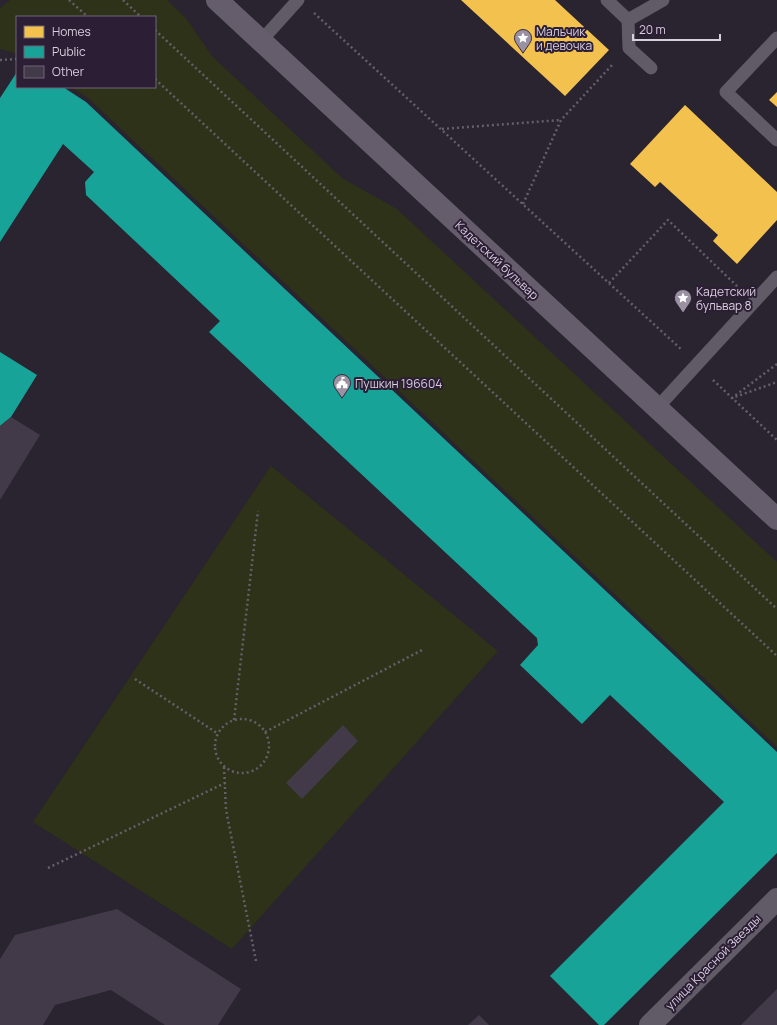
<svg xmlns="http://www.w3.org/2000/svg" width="777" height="1025" font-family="Manrope,sans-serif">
<rect width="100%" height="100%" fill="#2a2330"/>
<path fill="#2d3218" d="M10,0H167L186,18L212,56L342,178L397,209L777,562V747L88,98L71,87H155V17H17V54L0,49V8Z
M271,466L498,651L232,949L33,822Z"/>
<path fill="#f2c14e" d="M461,0H555L609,50L565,96Z
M777,92V107L769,100Z
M685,105L777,192V220L737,264L713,241L718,235L660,182L655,187L630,164Z"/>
<path fill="#17a398" d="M17,72V87H63L86,102L777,752V853L604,1025H599L550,976L724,802L610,695L582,724L520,665L538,645L537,638L209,332L220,321L86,195L85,182L94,172L63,144L0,242V98Z
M0,352L37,375L11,417L0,426Z"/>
<path fill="#423a48" d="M11,417L40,435L0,500V426Z
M343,725L358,741L302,799L286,783Z
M117,909L241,989L218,1025H165L111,990L55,1005L43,1025H0V959L15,935Z
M777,989V1025H741Z
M479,1015L489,1025H468Z"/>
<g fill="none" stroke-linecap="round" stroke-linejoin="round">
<path stroke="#665f6a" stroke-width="2.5" stroke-dasharray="2 3" stroke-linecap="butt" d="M69,0L88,17
M123,0L141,17
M314,13L682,350
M155,30L777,609
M0,60L17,59
M155,79L777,656
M442,129L561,120
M523,204L561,120L613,64
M609,283L668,220L738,287
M777,364L732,398L777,382
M713,380L777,440
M135,679L217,733
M215 746a27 27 0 1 1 54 0a27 27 0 1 1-54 0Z
M234,720L258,511
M265,732L424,649
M224,767L226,810L256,961
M48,868L225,783"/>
<path stroke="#615a67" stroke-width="13" d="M607,0L628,20L663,0
M628,20L629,48L651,68
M777,38L726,92L777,140
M261,41L298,0
M657,408L777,277"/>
<path stroke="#615a67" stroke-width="22" d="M650,1025L777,899"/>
<path stroke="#665d6c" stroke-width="22" d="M217,0L777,519"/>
</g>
<defs>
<symbol id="sight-pin" viewBox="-11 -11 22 30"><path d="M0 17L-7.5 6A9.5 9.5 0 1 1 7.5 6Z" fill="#9a92a1" stroke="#2b1e35"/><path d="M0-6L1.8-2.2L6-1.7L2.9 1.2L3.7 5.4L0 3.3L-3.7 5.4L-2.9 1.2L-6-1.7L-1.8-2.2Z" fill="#fff"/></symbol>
<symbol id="civic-pin" viewBox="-11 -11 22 30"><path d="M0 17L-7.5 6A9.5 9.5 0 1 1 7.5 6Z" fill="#9a92a1" stroke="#2b1e35"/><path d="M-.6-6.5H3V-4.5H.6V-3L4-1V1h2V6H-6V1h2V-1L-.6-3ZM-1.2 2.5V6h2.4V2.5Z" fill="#fff"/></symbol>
</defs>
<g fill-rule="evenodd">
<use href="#sight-pin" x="513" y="28" width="20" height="27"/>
<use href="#sight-pin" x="673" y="288" width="20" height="27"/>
<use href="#civic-pin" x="332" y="373" width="20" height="27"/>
</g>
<g text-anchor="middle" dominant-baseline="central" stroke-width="4" stroke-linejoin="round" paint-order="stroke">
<g font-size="12" fill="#d7cede" stroke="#2b1e35" text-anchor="start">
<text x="536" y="31">Мальчик<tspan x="536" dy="14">и девочка</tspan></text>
<text x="696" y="291">Кадетский<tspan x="696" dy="14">бульвар 8</tspan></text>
<text x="355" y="383">Пушкин 196604</text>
</g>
<g font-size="12" fill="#d7cede" stroke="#2b1e35">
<text transform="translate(497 260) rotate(43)">Кадетский бульвар</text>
<text transform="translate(713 962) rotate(-45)">улица Красной Звезды</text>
</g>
</g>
<rect x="16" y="16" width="140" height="72" fill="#2b1e35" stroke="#706479"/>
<rect x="24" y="26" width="20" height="12" fill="#f2c14e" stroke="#706479"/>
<text x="52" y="36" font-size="12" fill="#d7cede">Homes</text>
<rect x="24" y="46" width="20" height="12" fill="#17a398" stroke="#706479"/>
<text x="52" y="56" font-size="12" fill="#d7cede">Public</text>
<rect x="24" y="66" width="20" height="12" fill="#423a48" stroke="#706479"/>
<text x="52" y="76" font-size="12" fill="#d7cede">Other</text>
<path d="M633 34v6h87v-6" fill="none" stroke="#d7cede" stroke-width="2"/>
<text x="639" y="34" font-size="12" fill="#d7cede" stroke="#2b1e35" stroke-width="3" paint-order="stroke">20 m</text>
</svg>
